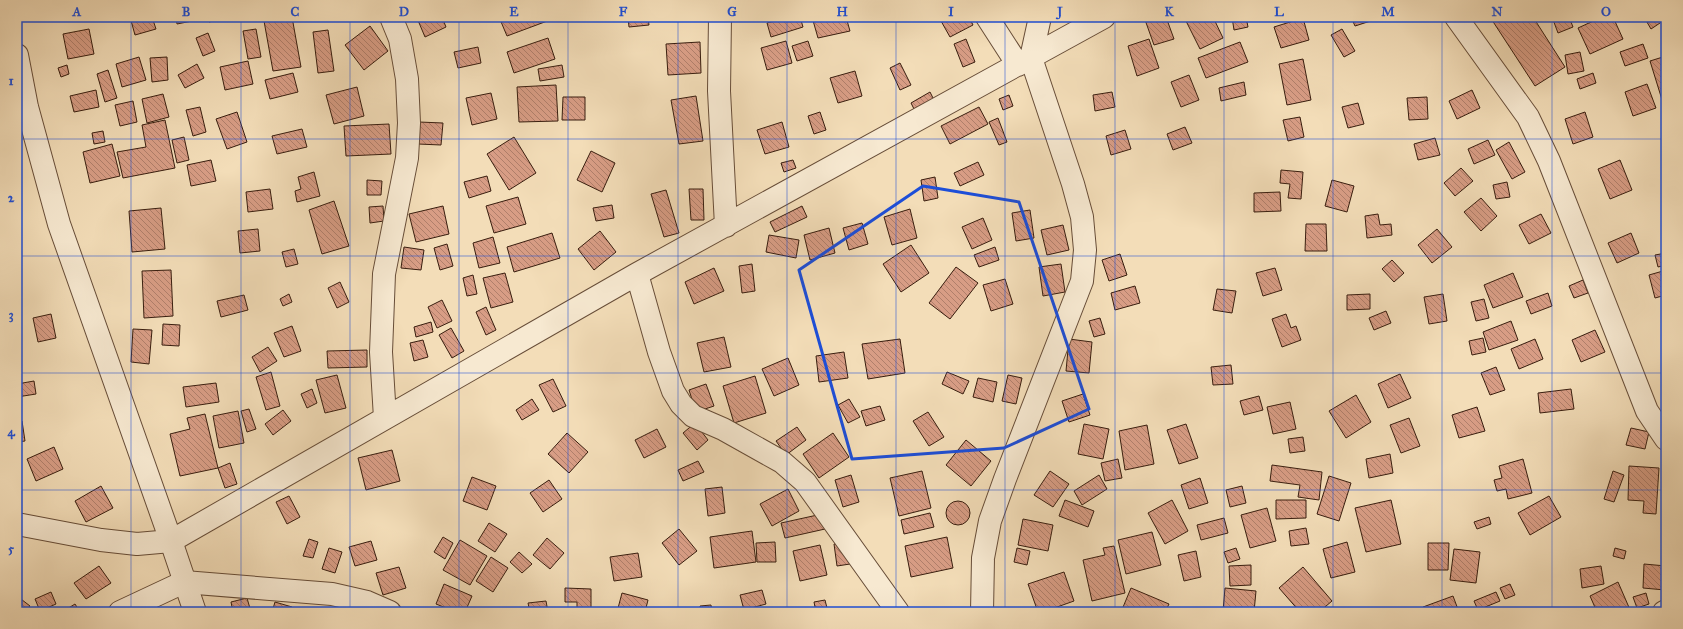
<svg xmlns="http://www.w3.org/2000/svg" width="1683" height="629" font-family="'IM FELL Great Primer',serif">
<defs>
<pattern id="building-back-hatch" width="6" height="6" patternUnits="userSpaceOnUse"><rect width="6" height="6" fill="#d89d85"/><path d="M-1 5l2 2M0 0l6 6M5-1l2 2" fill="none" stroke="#b07f6b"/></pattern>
</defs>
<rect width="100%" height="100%" fill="#f3ddb8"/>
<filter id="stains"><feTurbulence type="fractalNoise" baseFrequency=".005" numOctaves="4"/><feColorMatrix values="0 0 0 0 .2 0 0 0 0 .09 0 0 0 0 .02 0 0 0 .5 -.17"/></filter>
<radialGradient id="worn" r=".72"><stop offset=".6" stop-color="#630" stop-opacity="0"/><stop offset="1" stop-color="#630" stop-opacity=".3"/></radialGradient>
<path fill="url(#building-back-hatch)" stroke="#381d0e" d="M130,17H152L156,29L135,35Z
M176,17H202V19L177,24Z
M208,17H220L221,19L209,22Z
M285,17H292L301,67L273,71L264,21Z
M419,17H442L446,27L425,37L417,18Z
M499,17H548L550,20L507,36Z
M628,17H648L649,25L629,27Z
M790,17H800L803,27L771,37L767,23Z
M812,17H846L850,31L818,38Z
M948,17H969L973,25L950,37L941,21Z
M1144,17H1166L1174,39L1154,45Z
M1191,17H1199L1200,19L1204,17H1213L1223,38L1200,49L1185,19Z
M1232,17H1246L1248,27L1234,30Z
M1351,17H1379L1380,18L1355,26Z
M1490,17H1533L1565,67L1535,86Z
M1552,17H1569L1573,27L1558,33Z
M1602,17H1613L1623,39L1590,54L1578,28Z
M1644,17H1660L1663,21L1651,29Z
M1303,18L1309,40L1281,48L1274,27Z
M370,26L388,51L364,70L345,45Z
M89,29L94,54L68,59L63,34Z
M256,29L261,57L248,59L243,31Z
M1342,29L1355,51L1344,57L1331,35Z
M328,30L334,71L318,73L313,32Z
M208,33L215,51L203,56L196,38Z
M548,38L555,59L514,73L507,52Z
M966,39L975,62L963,67L954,44Z
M1149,39L1159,68L1137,76L1128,46Z
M786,41L792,63L767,70L761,48Z
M808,41L813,56L797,61L792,46Z
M700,42L701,73L668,75L666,44Z
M1240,42L1248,62L1206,78L1198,58Z
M1643,44L1648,58L1625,66L1620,52Z
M478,47L481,63L458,68L454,52Z
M1580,52L1584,71L1568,74L1565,55Z
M1666,56V102L1663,103L1650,61Z
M139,57L146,80L122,87L116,64Z
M167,57L168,80L152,82L150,58Z
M1303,59L1311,100L1287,105L1279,64Z
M248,61L253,84L225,90L220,67Z
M900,63L911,85L900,90L890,68Z
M197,64L204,78L185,88L178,75Z
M67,65L69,74L61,77L58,68Z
M562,65L564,77L540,81L538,69Z
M108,70L117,98L105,102L97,74Z
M855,71L862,96L838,103L830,78Z
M293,73L298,92L270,99L265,80Z
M1593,73L1596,83L1580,89L1577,79Z
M1189,75L1199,100L1181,107L1171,82Z
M1244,82L1246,95L1221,101L1219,88Z
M1647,84L1656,108L1633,116L1625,92Z
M556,85L558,121L519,122L517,87Z
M357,87L364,116L334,124L326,95Z
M96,90L99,107L74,112L70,96Z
M1472,90L1480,108L1457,119L1449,101Z
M930,92L935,102L916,113L911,103Z
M1112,92L1115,107L1095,111L1093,95Z
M491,93L497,119L472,125L466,98Z
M163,94L169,117L147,123L142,99Z
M1009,95L1013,106L1003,110L999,99Z
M696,96L703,141L679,144L671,100Z
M563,97H585V120H562Z
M1427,97L1428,119L1409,120L1407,98Z
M133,101L137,122L120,126L115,105Z
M1358,103L1364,124L1348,128L1342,107Z
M200,107L206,132L193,136L186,110Z
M979,107L988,124L950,144L941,126Z
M237,112L247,142L227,149L216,119Z
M820,112L826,130L814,134L808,116Z
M1585,112L1593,137L1573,144L1565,119Z
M1300,117L1304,137L1288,141L1283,120Z
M998,118L1007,142L999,145L989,122Z
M165,120L175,168L123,178L117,152L146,147L142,125Z
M419,122L443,123L441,145L418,144Z
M782,122L789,147L765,154L757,130Z
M389,124L391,154L346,156L344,126Z
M1185,127L1192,143L1173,150L1167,134Z
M302,129L307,147L277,154L272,136Z
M1125,130L1131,149L1111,155L1106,136Z
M103,131L105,142L94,144L92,133Z
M184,137L189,160L177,163L172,140Z
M514,137L536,173L509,190L487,154Z
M1435,138L1440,155L1418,160L1414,144Z
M1488,140L1495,155L1474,164L1468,149Z
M1509,142L1525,172L1512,179L1496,150Z
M112,144L120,176L90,183L83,152Z
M591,151L615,163L602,192L577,180Z
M211,160L216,181L191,186L187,165Z
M793,160L796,168L784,172L781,163Z
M1620,160L1632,190L1610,199L1598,169Z
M978,162L984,175L960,186L954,173Z
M1461,168L1473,181L1455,196L1444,183Z
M1281,170L1303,172L1301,199L1288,198L1290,184L1280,183Z
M314,172L320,196L297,202L295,191L301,189L298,177Z
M487,176L491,191L469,198L464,182Z
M935,177L938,198L924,201L921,180Z
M367,180L382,181L381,195H367Z
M1332,180L1354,186L1347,212L1325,206Z
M1507,182L1510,197L1496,199L1493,185Z
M270,189L273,209L248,212L246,192Z
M689,189H703L704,220H691Z
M666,190L679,233L664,237L651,194Z
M1280,192L1281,211L1254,212V193Z
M518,197L526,224L494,233L486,206Z
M1481,198L1497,216L1481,231L1464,212Z
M334,201L349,246L322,254L309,210Z
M612,205L614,218L596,221L593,208Z
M383,206L384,221L370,223L369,207Z
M443,206L449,234L416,242L409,214Z
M802,206L807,217L775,232L770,222Z
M161,208L165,249L132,252L129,211Z
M910,209L917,238L892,245L884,217Z
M1030,210L1034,238L1016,241L1012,213Z
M1378,214L1380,225L1391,224L1392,235L1367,238L1365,216Z
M1541,214L1551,233L1529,244L1519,225Z
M983,218L992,240L972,249L962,227Z
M862,223L868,244L849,250L843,228Z
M1306,224H1326L1327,251H1305Z
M1063,225L1069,250L1047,255L1041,230Z
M829,228L835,253L810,260L804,235Z
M258,229L260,251L240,253L238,231Z
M1437,229L1452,247L1432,263L1418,245Z
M600,231L616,252L594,270L578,249Z
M552,233L560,258L514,272L507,247Z
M1631,233L1639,253L1617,263L1608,243Z
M769,235L799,240L796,258L766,252Z
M493,237L500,263L479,268L473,243Z
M447,244L453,266L440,270L434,248Z
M911,245L929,273L901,292L883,264Z
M404,247L424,250L421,270L401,268Z
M995,247L999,260L979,267L974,255Z
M294,249L298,264L286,267L282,252Z
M1666,253V265L1658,267L1655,255Z
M1120,254L1127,275L1109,281L1102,260Z
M1392,260L1404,273L1394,282L1382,269Z
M752,264L755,291L742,293L739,266Z
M1061,264L1065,292L1043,296L1039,267Z
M956,267L978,283L950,319L929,303Z
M714,268L724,291L694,304L685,282Z
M1275,268L1282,290L1263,296L1256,273Z
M171,270L173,316L144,318L142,271Z
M1663,271L1666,282V295L1655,298L1649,275Z
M505,273L513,302L491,308L483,278Z
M1513,273L1523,297L1493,308L1484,285Z
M473,275L477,294L467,296L463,278Z
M1005,279L1013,304L991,311L983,285Z
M1583,280L1588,293L1574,298L1569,286Z
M340,282L349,302L337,308L328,288Z
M1135,286L1140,303L1115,310L1111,293Z
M1217,289L1236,291L1232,313L1213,310Z
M1548,293L1552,306L1531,314L1526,301Z
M289,294L292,302L283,306L280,299Z
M1370,294V309L1347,310V295Z
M1443,294L1447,321L1429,324L1424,297Z
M244,295L248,310L221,317L217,301Z
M1484,299L1489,318L1476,321L1471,302Z
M442,300L452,321L437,328L428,307Z
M486,307L496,330L486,335L476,312Z
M1386,311L1391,323L1374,330L1369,318Z
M51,314L56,338L38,342L33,318Z
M1286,314L1291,328L1296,326L1301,340L1282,347L1272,319Z
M1100,318L1105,334L1094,337L1089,321Z
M1511,321L1518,340L1489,350L1483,332Z
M431,322L433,332L416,337L414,327Z
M163,324L180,325L179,346L162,345Z
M292,326L301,351L284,357L274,333Z
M451,328L464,351L452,358L439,335Z
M133,329L152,330L149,364L131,362Z
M1595,330L1605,352L1581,362L1572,340Z
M724,337L731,367L704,372L697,343Z
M1483,338L1486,352L1472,355L1469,341Z
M900,339L905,373L868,379L862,344Z
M1069,339L1092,342L1089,373L1066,371Z
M1535,339L1543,359L1519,369L1511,349Z
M423,340L428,357L414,361L410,343Z
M268,347L277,361L260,372L252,357Z
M367,350V367L328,368L327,351Z
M844,352L848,378L819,382L816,356Z
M788,358L799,385L774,396L762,369Z
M1231,365L1233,384L1213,385L1211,367Z
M1496,367L1505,390L1490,395L1481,373Z
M271,372L280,406L266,410L256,377Z
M947,372L969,381L963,394L942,384Z
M1400,374L1411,398L1388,408L1378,384Z
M337,375L346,408L325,413L316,380Z
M1008,375L1022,378L1016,404L1002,401Z
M755,376L766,413L734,423L723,386Z
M978,378L997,382L993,402L973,397Z
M553,379L566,406L553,412L539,385Z
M34,381L36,394L17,397V384Z
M216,383L219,402L186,407L183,387Z
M706,384L714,406L696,412L689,390Z
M312,389L317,403L307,408L301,394Z
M1571,389L1574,409L1540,413L1538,393Z
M1083,394L1090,415L1069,422L1062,401Z
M1356,395L1371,422L1346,438L1329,411Z
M1259,396L1263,410L1244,415L1240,401Z
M532,399L539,410L522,420L516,410Z
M849,399L860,417L848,423L838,405Z
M1290,402L1296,429L1273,434L1267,407Z
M880,406L885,420L866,426L861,411Z
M1477,407L1485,431L1459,438L1452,415Z
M249,409L256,429L247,432L241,411Z
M283,410L291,421L273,435L265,424Z
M238,411L244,443L219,448L213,416Z
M928,412L944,437L929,446L913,421Z
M205,414L218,468L180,476L170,434L190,429L187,418Z
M1409,418L1420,446L1401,453L1390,425Z
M17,421H22L25,441L17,442Z
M695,423L708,440L697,450L683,433Z
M1084,424L1109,429L1103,459L1078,454Z
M1186,424L1198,458L1179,464L1167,430Z
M1147,425L1154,464L1125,470L1119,431Z
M797,427L806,440L786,455L776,441Z
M1631,428L1649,432L1645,449L1626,445Z
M657,429L666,447L644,458L635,440Z
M567,433L588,452L569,473L548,454Z
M833,433L849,457L819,478L803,454Z
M1303,437L1305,451L1290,453L1288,439Z
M966,440L991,461L971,486L946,465Z
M54,447L63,469L36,481L27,459Z
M392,450L400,481L366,490L358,458Z
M1390,454L1393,473L1369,478L1366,459Z
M1118,459L1122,478L1105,481L1101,463Z
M1523,459L1532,493L1508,499L1506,489L1497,491L1494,480L1502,478L1499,466Z
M698,461L704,472L683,481L678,470Z
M230,463L237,484L225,488L218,468Z
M1272,465L1322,472L1319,500L1298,497L1300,485L1270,481Z
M1629,466L1659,468L1656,514L1643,513L1644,501L1628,500Z
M922,471L931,508L899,516L890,478Z
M1050,471L1069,484L1053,507L1034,495Z
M1613,471L1624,475L1614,502L1604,499Z
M851,475L859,502L843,507L835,480Z
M1099,475L1107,489L1082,505L1074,491Z
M1329,476L1351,483L1339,521L1317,514Z
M472,477L496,486L487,510L463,501Z
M1200,478L1208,503L1189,509L1181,485Z
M549,480L562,499L543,512L530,493Z
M101,486L113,508L86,522L75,501Z
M1242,486L1246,503L1230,507L1226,490Z
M722,487L725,513L708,516L705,489Z
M788,489L799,511L772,526L760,504Z
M289,496L300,517L287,524L276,502Z
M1549,496L1561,517L1530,535L1518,513Z
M1065,500L1094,511L1088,527L1059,516Z
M1172,500L1188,531L1165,544L1148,513Z
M1276,500H1306V518L1276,519Z
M1391,500L1401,544L1366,552L1355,508Z
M946 513a12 12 0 1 1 24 0a12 12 0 1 1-24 0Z
M1267,508L1276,541L1250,548L1241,515Z
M930,513L934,527L904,534L901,520Z
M822,514L825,529L785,538L781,523Z
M1489,517L1491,524L1477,529L1474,522Z
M1224,518L1228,533L1201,540L1197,525Z
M1023,519L1053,525L1048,551L1018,545Z
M489,523L507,534L495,552L478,541Z
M1306,528L1309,544L1291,546L1289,531Z
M679,529L697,551L679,565L662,543Z
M752,531L756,562L714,568L710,537Z
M1152,532L1161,565L1126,574L1118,540Z
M443,537L453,543L445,559L434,552Z
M947,537L953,568L911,577L905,546Z
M547,538L564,553L550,569L533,555Z
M309,539L318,542L313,558L303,556Z
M460,540L487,556L470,585L443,570Z
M371,541L377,560L355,566L349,547Z
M775,542L776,562H757L756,543Z
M846,542L850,564L837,566L834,544Z
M1347,542L1355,572L1331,578L1323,549Z
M1428,543H1449L1448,570H1428Z
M820,545L827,575L800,581L793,551Z
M1114,546L1125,593L1092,601L1083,560L1105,555L1103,548Z
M329,548L342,552L335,573L322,569Z
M1017,548L1030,551L1027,565L1014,562Z
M1236,548L1240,559L1228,563L1224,552Z
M1615,548L1626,551L1624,559L1613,556Z
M1454,549L1480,552L1476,583L1450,580Z
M1196,551L1201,577L1184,581L1178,555Z
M519,552L532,564L522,573L510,562Z
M638,553L642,577L614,581L610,557Z
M491,557L508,568L493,592L476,581Z
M1644,564L1666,566L1665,590L1643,588Z
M1251,565V585L1230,586L1229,566Z
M99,566L111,583L86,599L74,583Z
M1601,566L1604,584L1582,588L1580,569Z
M399,567L406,588L383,595L376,573Z
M1303,567L1332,601L1319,612H1300L1279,588Z
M1064,572L1074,601L1043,612H1038L1028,584Z
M1618,582L1631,612H1597L1590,596Z
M444,584L472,596L465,612H456L436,604Z
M1510,584L1515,595L1505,599L1500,588Z
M565,588L591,589V612H577V602H565Z
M1131,588L1169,604L1165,612H1121Z
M1225,588L1256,591L1254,612L1223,611Z
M762,590L766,604L744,610L740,595Z
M51,592L56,604L40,611L35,599Z
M1496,592L1500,601L1478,610L1474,601Z
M622,593L648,600L645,612H617Z
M1646,593L1649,604L1637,608L1633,597Z
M17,596L30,606L25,612H17Z
M1453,596L1459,612H1425L1423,607Z
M247,598L251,612H233L231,602Z
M825,600L828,612H816L814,602Z
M546,601L548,612H530L528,603Z
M275,602L292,607L290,612H272Z
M75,604L80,612H62Z
M711,605L712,612H701L700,606Z
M486,607L491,612H481Z"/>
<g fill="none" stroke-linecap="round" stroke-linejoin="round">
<defs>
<path id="minor" d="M720,17L719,91L726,226
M987,17L1018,65
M1456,17L1528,117L1549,161L1647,411L1666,439
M637,274L659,352L673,391L681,404L693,416L723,429L782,462L805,482L898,612
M385,418L381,352L384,274L407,158L409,123L407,79L400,39L391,17
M17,524L101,540L137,544L171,541L637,274L1104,17
M120,612L184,582L332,594L367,602L390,612
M982,612L983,558L990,521L1005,479L1082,281L1085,250L1082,217L1073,184L1031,58L1040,17
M1664,612L1666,611"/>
<path id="tertiary" d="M17,55L27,107L59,224L171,541L195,612"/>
</defs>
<use href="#minor" stroke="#674d38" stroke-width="24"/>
<use href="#tertiary" stroke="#674d38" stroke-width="24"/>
<use href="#minor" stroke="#f7e9d1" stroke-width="22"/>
<use href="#tertiary" stroke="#f7e9d1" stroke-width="22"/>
</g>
<path fill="none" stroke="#1d4ed8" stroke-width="3" stroke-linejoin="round" d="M923,186L1019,202L1089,409L1004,448L852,459L799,270Z"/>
<path fill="none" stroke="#1d4ed8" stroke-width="1" stroke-opacity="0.55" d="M131,17V612M241,17V612M350,17V612M459,17V612M568,17V612M678,17V612M787,17V612M896,17V612M1005,17V612M1115,17V612M1224,17V612M1333,17V612M1442,17V612M1552,17V612M17,139H1666M17,256H1666M17,373H1666M17,490H1666"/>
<rect width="1683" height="629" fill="none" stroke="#f3ddb8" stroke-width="44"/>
<rect x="22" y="22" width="1639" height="585" fill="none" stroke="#1d4ed8" stroke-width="1.5"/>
<g font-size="13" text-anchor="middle" font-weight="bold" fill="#1d4ed8">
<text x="77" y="16">A</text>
<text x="186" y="16">B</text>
<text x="295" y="16">C</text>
<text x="404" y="16">D</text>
<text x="514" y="16">E</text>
<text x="623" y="16">F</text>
<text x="732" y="16">G</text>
<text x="842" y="16">H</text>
<text x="951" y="16">I</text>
<text x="1060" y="16">J</text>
<text x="1169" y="16">K</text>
<text x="1279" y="16">L</text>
<text x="1388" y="16">M</text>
<text x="1497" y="16">N</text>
<text x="1606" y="16">O</text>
<text x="11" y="85">1</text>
<text x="11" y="202">2</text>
<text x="11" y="319">3</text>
<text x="11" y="436">4</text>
<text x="11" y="553">5</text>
</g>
<rect width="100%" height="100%" filter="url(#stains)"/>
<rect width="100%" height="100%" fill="url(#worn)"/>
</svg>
